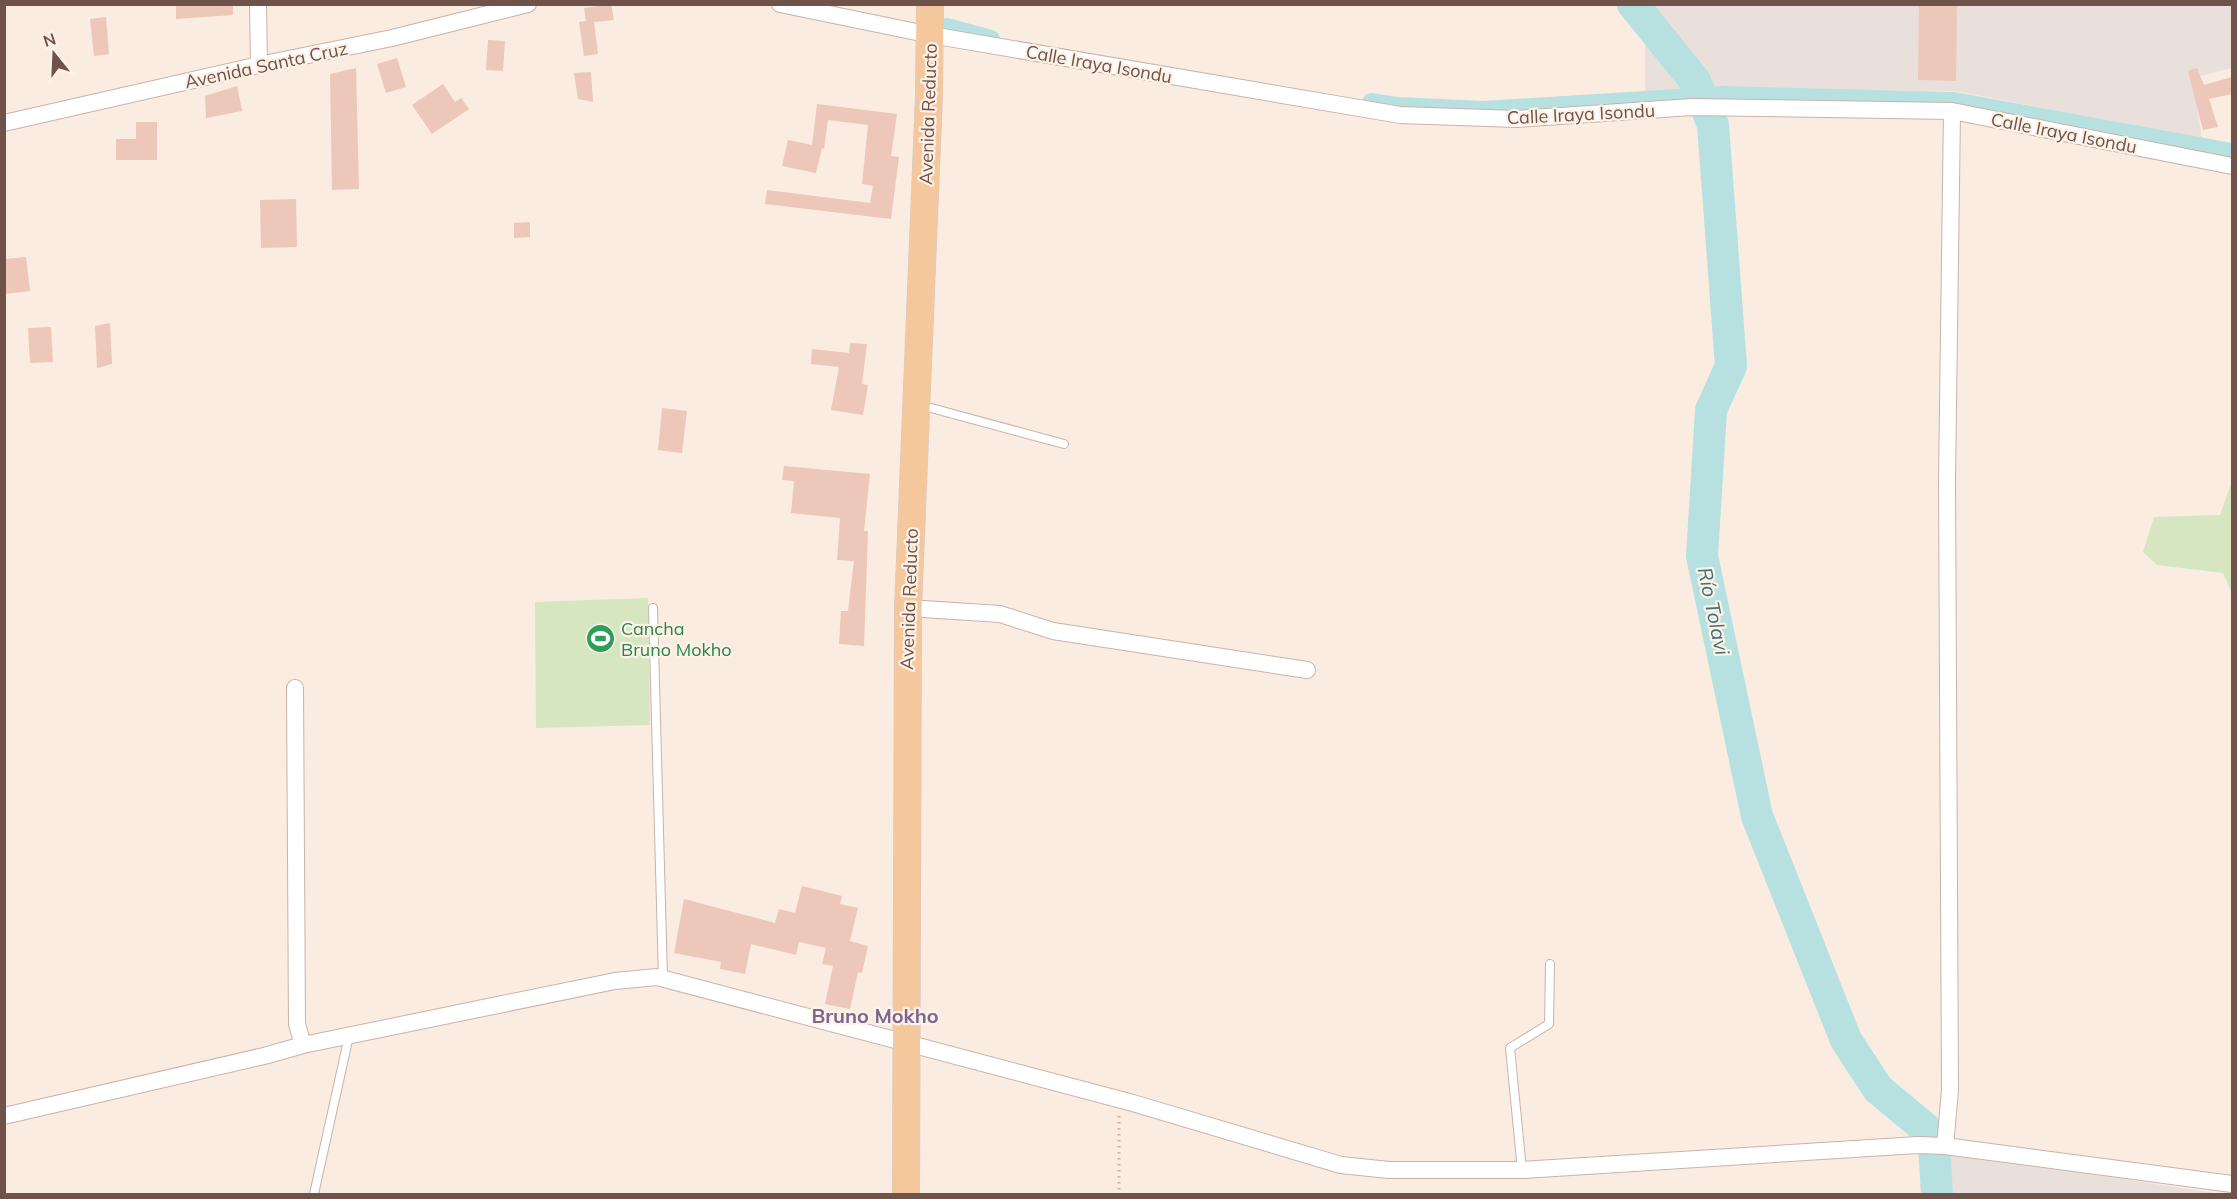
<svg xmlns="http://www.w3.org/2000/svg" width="2237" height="1199" font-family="Mulish,sans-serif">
<rect width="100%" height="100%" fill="#faece0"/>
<path fill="#e9e0dc" d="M1645,5H2232V68L2193,78L2202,139L1955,91L1728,89L1645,94Z
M1945,1152L2221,1194H1946Z"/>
<path fill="#d5e6c1" d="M2232,481V593L2223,573L2157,565L2143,552L2154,517L2220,515Z
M648,598L650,725L536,728L535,602Z"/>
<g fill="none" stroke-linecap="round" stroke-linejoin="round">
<path stroke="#b7e1e1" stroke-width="18" d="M947,27L991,39
M1371,102L1396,106L1484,110L1725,95L1954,101L2232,152"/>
<path stroke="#b7e1e1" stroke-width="32" d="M1633,4L1695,81L1713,125L1731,366L1711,410L1702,556L1757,816L1846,1040L1878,1089L1925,1128L1934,1145L1937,1194"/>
</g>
<path fill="#edc7ba" d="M176,4H233V15L176,19Z
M611,4L614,20L594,22L598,54L584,56L579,22L586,21L584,8Z
M1919,4H1957L1956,81L1918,80Z
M106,17L109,54L94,56L90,19Z
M488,40L505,41L503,71L486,70Z
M397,58L406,87L386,93L377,64Z
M356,68L359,189L332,190L330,74Z
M2197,68L2204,85L2232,77V94L2209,99L2218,127L2203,130L2188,71Z
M591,72L593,102L578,99L574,73Z
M443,84L455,102L461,98L469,109L432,134L412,105Z
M237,86L242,111L206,118L205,96Z
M817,104L897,114L891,156L899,157L891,219L765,204L767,190L870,203L873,186L862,184L868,125L828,120L824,149L822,148L816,173L782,166L788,140L812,145Z
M136,122H157V160H116V139H136Z
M296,199L297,247L261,248L260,200Z
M530,222V237L514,238V223Z
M26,257L30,291L4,294V259Z
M110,323L112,364L97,368L95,326Z
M51,327L53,362L30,363L28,328Z
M850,343L867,344L862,384L868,385L863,415L831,410L839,367L811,364L812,349L849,353Z
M662,408L687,411L682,453L658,450Z
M784,466L870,474L864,531H868L864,646L839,644L841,611H848L854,561L837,560L840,518L791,513L794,481L782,480Z
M802,886L842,896L840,904L858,908L850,941L868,946L862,973L858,972L850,1009L825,1004L833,966L822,964L826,948L799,942L796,955L751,944L745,974L720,969L721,962L674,953L684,899L775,923L779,909L795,913Z"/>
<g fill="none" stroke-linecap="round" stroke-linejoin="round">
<defs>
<path id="lane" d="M920,405L1064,444
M653,608L663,979
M1522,1170L1510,1048L1549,1024L1550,964
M314,1194L349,1036"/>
<path id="street" d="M258,4L259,65
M780,4L931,35L1400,115L1517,119L1692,107L1952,111L2232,166
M4,123L259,65L392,38L528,4
M908,608L1000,614L1053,631L1307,670
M295,688L297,1024L303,1045
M4,1116L264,1056L303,1045L615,981L657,977L1133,1103L1341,1165L1389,1170H1522L1918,1145L1945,1146L2232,1184
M1945,1146L1950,1090L1947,480L1952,111"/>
<path id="primary" d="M906,1194L908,608L929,95L930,4"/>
</defs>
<use href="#lane" stroke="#c9b3a9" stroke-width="10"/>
<use href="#street" stroke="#c9b3a9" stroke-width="18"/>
<use href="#primary" stroke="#d4cbc9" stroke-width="28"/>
<path stroke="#d1ab9e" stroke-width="3" stroke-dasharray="1.5 4.5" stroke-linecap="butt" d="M1119,1116V1194"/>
<use href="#lane" stroke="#fff" stroke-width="8"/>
<use href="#street" stroke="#fff" stroke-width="16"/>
<use href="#primary" stroke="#f5c79d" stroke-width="27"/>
</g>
<defs>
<symbol id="stadium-disc" viewBox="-11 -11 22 22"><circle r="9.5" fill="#2e9e5b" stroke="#fef1e6"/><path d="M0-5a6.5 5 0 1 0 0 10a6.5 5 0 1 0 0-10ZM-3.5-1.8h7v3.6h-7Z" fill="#fff"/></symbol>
</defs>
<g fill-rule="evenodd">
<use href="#stadium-disc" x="584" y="622" width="33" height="33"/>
</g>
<g text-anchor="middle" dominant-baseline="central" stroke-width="4.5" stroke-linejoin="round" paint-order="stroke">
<g font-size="18" fill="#6f524a" stroke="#fef1e6">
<text transform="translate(1099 64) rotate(10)">Calle Iraya Isondu</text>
<text transform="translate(266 65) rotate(-12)">Avenida Santa Cruz</text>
<text transform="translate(928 114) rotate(-88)">Avenida Reducto</text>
<text transform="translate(1581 114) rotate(-3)">Calle Iraya Isondu</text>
<text transform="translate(2064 133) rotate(11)">Calle Iraya Isondu</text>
<text transform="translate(909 599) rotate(-88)">Avenida Reducto</text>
</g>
<g font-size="18" fill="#27864d" stroke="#fef1e6" text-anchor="start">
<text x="621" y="628">Cancha<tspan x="621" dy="21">Bruno Mokho</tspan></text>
</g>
<g font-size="20" font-style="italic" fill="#407274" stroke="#fef1e6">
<text transform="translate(1714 611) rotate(78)">Río Tolavi</text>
</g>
<g font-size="20" font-weight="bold" fill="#7d6692" stroke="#fef1e6">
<text x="875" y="1015">Bruno Mokho</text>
</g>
</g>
<rect width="2237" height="1199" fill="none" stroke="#6f524a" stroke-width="12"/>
<g transform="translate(54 54) rotate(342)" stroke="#fef1e6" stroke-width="4.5" paint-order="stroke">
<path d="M0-4.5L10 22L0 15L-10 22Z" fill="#6f524a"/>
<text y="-9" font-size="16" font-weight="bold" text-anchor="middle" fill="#6f524a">N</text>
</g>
</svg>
